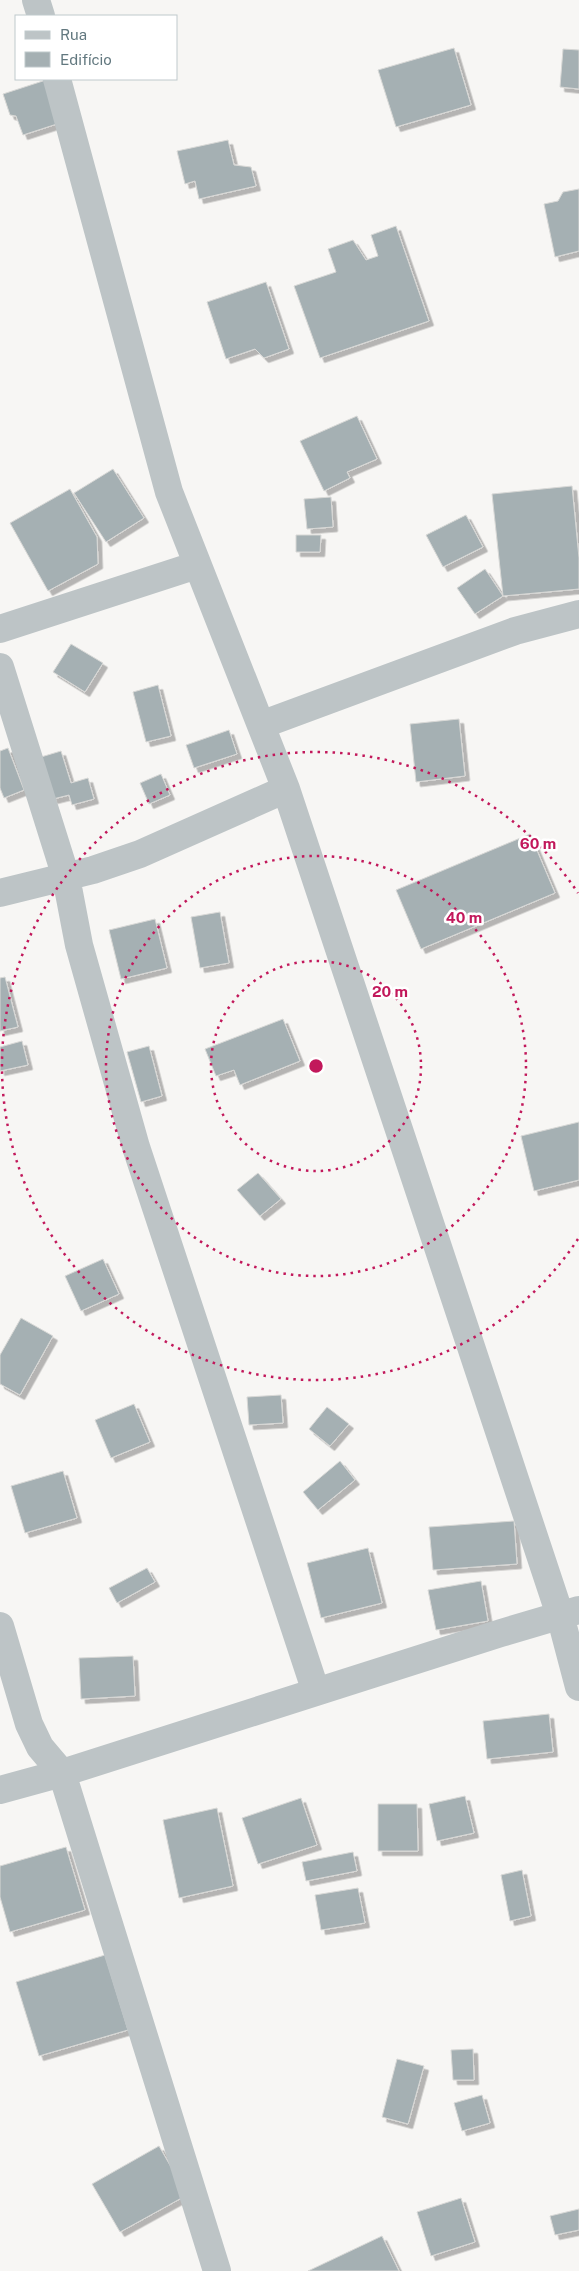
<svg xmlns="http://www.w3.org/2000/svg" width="579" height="2271" font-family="'Public Sans',sans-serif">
<defs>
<filter id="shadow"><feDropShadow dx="4.5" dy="4.5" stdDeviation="0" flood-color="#0004"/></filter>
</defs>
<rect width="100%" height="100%" fill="#f7f6f4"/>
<path fill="#a5b0b3" stroke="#d8d8d6" filter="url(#shadow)" d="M454,48L471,105L396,127L378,70Z
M563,49L579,50V89L560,87Z
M49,79L63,122L23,135L16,116L10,115L3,94Z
M228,140L234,165L251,167L256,186L199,199L195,181L185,184L177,151Z
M579,189V251L555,257L544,204L558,201L563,192Z
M396,226L429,321L320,358L294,286L336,272L328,249L353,240L366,260L378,256L371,235Z
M266,282L289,349L264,358L255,349L226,359L207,302Z
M357,416L377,459L347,472L350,478L324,491L300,441Z
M113,469L144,518L106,542L74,493Z
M572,486L579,558V589L503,596L492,494Z
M70,489L97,537L98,564L48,591L10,523Z
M331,497L333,527L307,529L304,499Z
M466,515L483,547L443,567L426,535Z
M296,535H321L320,552H296Z
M485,569L503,596L475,614L457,588Z
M71,644L103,663L85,692L53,672Z
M158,685L171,736L146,742L133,692Z
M459,719L465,776L416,782L410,724Z
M229,730L237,754L194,768L186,745Z
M8,748L24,790L4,798L0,788V751Z
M61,751L71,783L88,778L94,799L72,805L69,795L53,799L41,757Z
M161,774L170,795L149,804L140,783Z
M530,834L555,893L421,949L396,890Z
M220,912L229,963L200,968L191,917Z
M155,919L167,968L121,979L109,930Z
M5,977L18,1027L0,1031V978Z
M283,1019L300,1061L240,1085L234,1070L216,1076L205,1049Z
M22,1041L28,1065L0,1071V1047Z
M149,1046L162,1096L141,1102L127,1052Z
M579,1122V1180L534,1191L521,1136Z
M258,1173L281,1199L260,1216L237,1190Z
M103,1259L119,1294L81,1311L65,1276Z
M21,1318L53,1336L20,1395L0,1384V1355Z
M281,1395L283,1423L249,1425L247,1397Z
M134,1404L150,1442L111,1458L95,1420Z
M327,1407L349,1424L330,1446L309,1429Z
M340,1461L355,1480L318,1510L303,1492Z
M63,1471L77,1518L25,1533L11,1486Z
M514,1521L517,1564L433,1570L429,1527Z
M368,1548L382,1603L321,1618L307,1563Z
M147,1568L155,1582L117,1603L109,1588Z
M481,1581L488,1621L436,1630L428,1590Z
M133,1656L135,1696L81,1699L79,1658Z
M549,1714L553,1752L487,1759L483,1721Z
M465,1796L474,1833L437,1841L429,1804Z
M301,1798L317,1845L258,1864L242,1818Z
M378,1804H417L418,1851H378Z
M217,1808L233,1886L179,1898L163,1820Z
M66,1847L85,1910L10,1932L0,1897V1866Z
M353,1852L357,1871L306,1881L302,1862Z
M522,1870L531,1916L510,1921L501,1875Z
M358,1888L365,1923L321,1930L315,1895Z
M105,1955L128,2030L39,2056L16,1982Z
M473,2049L474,2080H453L451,2050Z
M397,2059L424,2066L408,2124L382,2117Z
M482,2095L490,2123L462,2131L454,2103Z
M159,2146L187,2195L120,2232L92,2184Z
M461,2198L475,2242L431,2256L417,2212Z
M579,2209V2230L555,2235L550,2216Z
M382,2236L399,2271H308Z"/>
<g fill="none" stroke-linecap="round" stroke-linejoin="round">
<path stroke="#bdc4c6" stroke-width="28" d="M36,0L41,16
M57,79L169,492L286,789L560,1615L579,1687
M0,629L197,565
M0,667L66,877L79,945L136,1147L316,1692
M261,725L515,631L579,614
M0,893L93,870L140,854L286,789
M0,1626L29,1724L40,1747L62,1773L217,2271
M0,1790L62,1773L501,1633L579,1610"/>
</g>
<g fill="none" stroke="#c2185b" stroke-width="2.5" stroke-dasharray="2.5 5">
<circle cx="316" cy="1066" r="105"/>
<circle cx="316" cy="1066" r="210"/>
<path d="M578 1239A314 314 0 1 1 578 893"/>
</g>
<circle cx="316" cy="1066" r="8" fill="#c2185b" stroke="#fff" stroke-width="2.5"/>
<g font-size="15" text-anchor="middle" font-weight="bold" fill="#c2185b" stroke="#fff" stroke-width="5" stroke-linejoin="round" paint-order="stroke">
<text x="538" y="849">60 m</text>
<text x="464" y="923">40 m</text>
<text x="390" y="997">20 m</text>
</g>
<rect x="15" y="15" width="162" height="65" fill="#ffffff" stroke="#c0c9cc"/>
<rect x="25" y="31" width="25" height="8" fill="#bdc4c6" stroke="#c0c9cc"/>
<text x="60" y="40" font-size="15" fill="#62787f">Rua</text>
<rect x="25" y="52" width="25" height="15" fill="#a5b0b3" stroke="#c0c9cc"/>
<text x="60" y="65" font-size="15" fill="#62787f">Edifício</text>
</svg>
